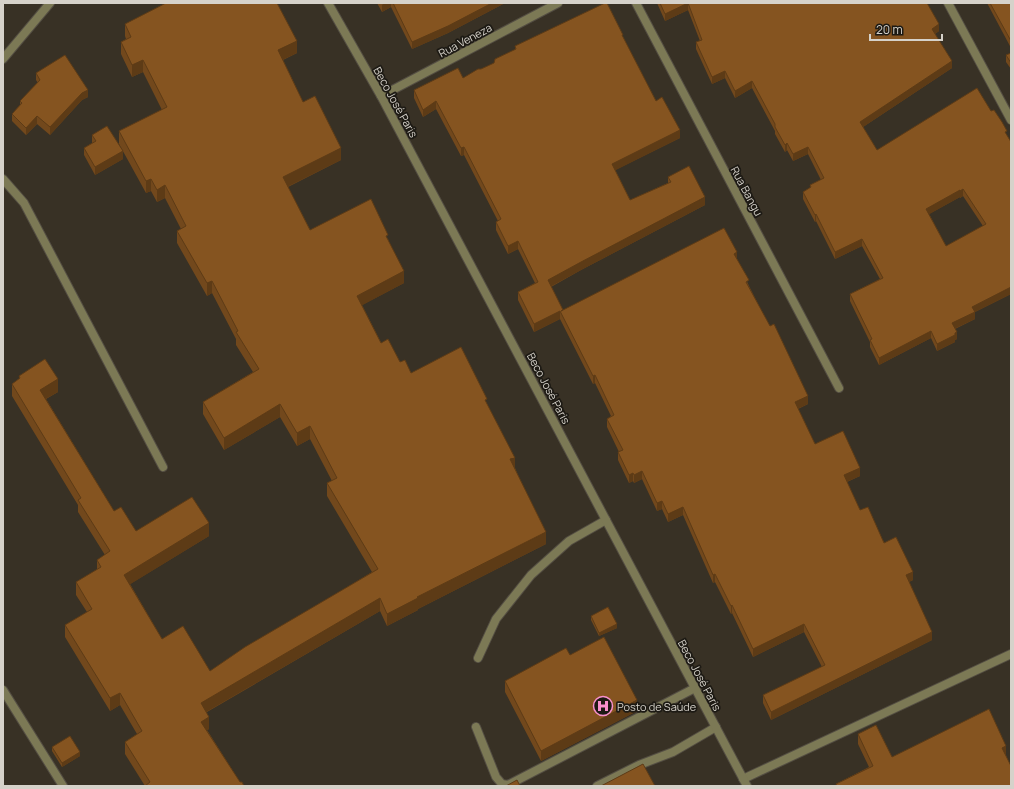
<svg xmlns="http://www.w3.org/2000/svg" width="1014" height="789" font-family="Manrope,sans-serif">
<rect width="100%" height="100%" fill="#383125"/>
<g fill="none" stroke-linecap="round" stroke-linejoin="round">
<defs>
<path id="service" d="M3,179L24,203L163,467
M478,658L496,619L531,575L569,541L606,520
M3,690L63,786
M476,727L496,777L502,784L508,785L695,688
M743,779L1011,654
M597,786L639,765L673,752L716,727"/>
<path id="minor" d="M636,3L839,388
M948,3L1011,120
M381,96L558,3"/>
<path id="tertiary" d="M328,3L381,96L747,786
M3,59L50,3"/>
</defs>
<use href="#service" stroke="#544e43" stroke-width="10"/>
<use href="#minor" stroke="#544e43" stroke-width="10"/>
<use href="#tertiary" stroke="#544e43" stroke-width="10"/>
<use href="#service" stroke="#7c7955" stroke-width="8"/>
<use href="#minor" stroke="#7c7955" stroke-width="8"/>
<use href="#tertiary" stroke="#7c7955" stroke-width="8"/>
</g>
<path fill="#72481c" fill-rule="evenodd" d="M377,3H505L448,33L412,49L391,7L382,12Z
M657,3H927L939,31L935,34L952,68L863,127L877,150L991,111L1011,142V294L975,312V319L955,329L957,339L955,340V342L937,351L931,338L879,365L870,347V342L850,301V294L880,279L862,246L835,259L816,221L815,222L803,199V192L810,188V185L821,180L808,154L793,161L787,150L785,152L775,134V131L752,88L735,98L725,78L712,84L696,49V42L700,41L688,10L665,21ZM963,196L983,226L946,246L929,214L960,197V198Z
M987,3H1011V48Z
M125,24L297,53L283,60L303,102L341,160L288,187L310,230L388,239L404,283L362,305L381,343L411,373L487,404L515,468L546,544L418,609V610L387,626L380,611L207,712L209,729L207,730L240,782L244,786H145L125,754V742L137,734L120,705L110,711L65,637V625L87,612L76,595V582L97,570V560L105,555L78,512V505L12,396V384L19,379V376L58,392L46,399L114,511L136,531L209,536L130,584L162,639L210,671L372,572L327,496V483L332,481L310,439L297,446L280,417L224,450L203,414V402L253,372L236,345V339L212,293L207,296L177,243V231L181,229L165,198L157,202L151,191L146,193L119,144V131L162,110L143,72L132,77L121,54V42L126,39L125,36Z
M623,38L656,101L680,138L615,170L630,200L668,183V177L705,205L581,270L551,287L563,310L737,259L749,286L808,404L798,409L815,444L860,476L847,482L860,510L913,580L909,582L932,640L771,720L763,703V695L822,667L804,632L753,657L732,613L731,614L715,582L713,583L683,515L668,522L662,509L657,511L642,479L634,483L633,481L629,483L618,460V452H619L607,427V419L611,416L595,383L593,384L560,319L534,332L518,300V292L535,283L518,249L508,254L496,230V222L498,221L464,155L461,156L436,109L423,117L414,98V90L463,78L494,63L515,50V46Z
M1011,53V69L1006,62V55Z
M36,73L88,97L82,100L50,135L37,124L26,135L12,121V114L20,105V101L38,83L36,80Z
M92,135L123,159L95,175L84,155V148L92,143Z
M591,616L617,628L599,636L591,620Z
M570,655L637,711L541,761L505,692V681Z
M858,734L892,757L1006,755L1011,786H836V784L869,767L858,744Z
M52,747L80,756L62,767L52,751Z"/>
<path fill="#5d3b16" d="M385,3H391V7L382,12V5Z
M492,3H505L448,33L412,49V42Z
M688,3V10L665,21V14Z
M939,24V31L932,36V29Z
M297,41V53L278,62V50Z
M143,60V72L132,77V65Z
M952,61V68L860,129V122Z
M725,71V78L712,84V77Z
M752,81V88L735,98V91Z
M88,90V97L82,100L50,135V127L82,93Z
M436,101V109L423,117V110Z
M37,116V124L26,135V128Z
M680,130V138L612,172V164Z
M787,143V150L785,152V145Z
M464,147V155L461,156V148Z
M808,147V154L793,161V154Z
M341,148V160L283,189V177Z
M123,151V159L95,175V167Z
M151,179V191L146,193V181Z
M165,185V198L157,202V190Z
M963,189V196L960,198V191Z
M960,190V197L926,216V209Z
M705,197V205L581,270L548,288V280L581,262Z
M816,214V221L815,222V215Z
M862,239V246L835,259V252Z
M518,241V249L508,254V246Z
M737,252V260L734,254Z
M404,271V283L357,308V296Z
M212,281V293L207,296V283Z
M1011,287V294L975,312V319L952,330V323L972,307Z
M560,311V319L534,332V324Z
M931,331V338L879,365V358Z
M957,332V339L955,340V342L937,351V344Z
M595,375V383L593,384V376Z
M58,379V392L40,402V390Z
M808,396V404L795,410V402Z
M280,404V417L224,450V438Z
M310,426V439L297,446V433Z
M515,458V470L510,459Z
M860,468V476L844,483V475Z
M642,471V479L634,483V475Z
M633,473V481L629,483V475Z
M662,501V509L657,511V503Z
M683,507V515L668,522V514Z
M209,523V536L124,588V575Z
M546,532V544L418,609V610L387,626V614L417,597Z
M913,572V580L906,583V575Z
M715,574V582L713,583V575Z
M380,598V611L201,715V703Z
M732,605V613L731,614V606Z
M617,624V628L599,636V633Z
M804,624V632L753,657V649Z
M932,632V640L771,720V712Z
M120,693V705L110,711V698Z
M637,700V711L541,761V751Z
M209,717V729L201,734V722Z
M1006,746V755L1002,757V748Z
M80,752V756L62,767V763Z"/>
<path fill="#855420" stroke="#5d3b16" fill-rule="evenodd" d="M166,3H277L297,41L278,50L303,102L315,96L341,148L283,177L310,230L371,199L388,235L386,236L404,271L357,296L381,343L388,339L400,362L405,360L411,373L461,347L487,399L485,400L515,458L510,459L546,532L417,597L418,598L387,614L380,598L201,703L209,717L201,722L240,782H242L244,786H145L150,782L125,742L142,731L120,693L110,698L65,625L92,609L76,582L101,567L97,560L110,551L78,500L81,498L12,384L20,378L19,376L45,359L58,379L40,390L114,511L121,507L136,531L192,497L209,523L124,575L162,639L183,626L210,671L245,647L378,569L327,483L337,478L310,426L297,433L280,404L224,438L203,402L259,369L236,332L238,331L212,281L207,283L177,231L186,226L165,185L157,190L151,179L146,181L119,131L167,107L143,60L132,65L121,42L131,37L125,24Z
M393,3H492L448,26L412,42Z
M605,3H607L623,35H622L656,101L662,97L680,130L612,164L630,200L671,182L668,177L689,166L705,197L581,262L548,280L563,310L561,311L724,228L737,252L734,254L749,280L746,282L770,326L774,324L808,396L795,402L815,444L843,431L860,468L844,475L860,510L868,507L884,543L896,537L913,572L906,575L932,632L771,712L763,695L825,665L804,624L753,649L732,605L731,606L715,574L713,575L683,507L668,514L662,501L657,503L642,471L634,475L633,473L629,475L618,452L623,450L607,419L614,415L595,375L593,376L560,311L534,324L518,292L538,282L518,241L508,246L496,222L501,219L464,147L461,148L436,101L423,110L414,90L458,68L463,78L478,69H481L494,63L495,59L516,49L515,46Z
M660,3H688L665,14Z
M688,3H927L939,24L932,29L952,61L860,122L877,150L977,88L991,111L994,110L1002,122L1007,131L1005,132L1011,142V287L972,307L975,312L952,323L957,332L955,333V335L937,344L931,331L879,358L870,340L872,339L850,294L883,278L862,239L835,252L816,214L815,215L803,192L811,187L810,185L824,178L808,147L793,154L787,143L785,145L775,127V124L752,81L735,91L725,71L712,77L696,42L702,40ZM963,189L986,224L946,246L926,209L960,190V191Z
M990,3H1011V41Z
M1011,53V63L1006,55Z
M65,55L88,90L82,93L50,127L37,116L26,128L12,114L22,103L20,101L40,80L36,73Z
M107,126L123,151L95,167L84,148L96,141L92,135Z
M608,607L617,624L599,633L591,616Z
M604,637L637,700L541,751L505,681L566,648L570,655Z
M989,709L1006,746L1002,748L1011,766V786H837L836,784L873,766L858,734L876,725L892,757Z
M70,736L80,752L62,763L52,747Z
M643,764L655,786H601Z
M517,780L520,786H506Z"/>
<defs>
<symbol id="hospital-ring" viewBox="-11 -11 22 22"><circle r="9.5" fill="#1d1a14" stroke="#f890cc" stroke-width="1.5"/><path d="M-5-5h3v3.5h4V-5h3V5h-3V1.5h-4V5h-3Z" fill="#f890cc"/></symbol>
</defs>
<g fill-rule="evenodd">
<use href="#hospital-ring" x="592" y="695" width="22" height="22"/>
</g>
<g text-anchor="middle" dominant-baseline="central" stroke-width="3.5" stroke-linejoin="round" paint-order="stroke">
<g font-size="11" fill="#d6d2ca" stroke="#1d1a14">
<text transform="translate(465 40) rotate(-28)">Rua Veneza</text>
<text transform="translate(396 102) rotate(61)">Beco José Paris</text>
<text transform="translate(747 191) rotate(62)">Rua Bangu</text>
<text transform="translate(549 388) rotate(62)">Beco José Paris</text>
<text transform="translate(700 675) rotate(62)">Beco José Paris</text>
</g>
<g font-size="11" fill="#d6d2ca" stroke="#1d1a14" text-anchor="start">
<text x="617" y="706">Posto de Saúde</text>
</g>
</g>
<rect width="1014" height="789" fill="none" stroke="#d6d2ca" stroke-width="8"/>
<path d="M870 34v6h72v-6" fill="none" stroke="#d6d2ca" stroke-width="2"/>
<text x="876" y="34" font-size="12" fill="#d6d2ca" stroke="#1d1a14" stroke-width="3" paint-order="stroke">20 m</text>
</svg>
